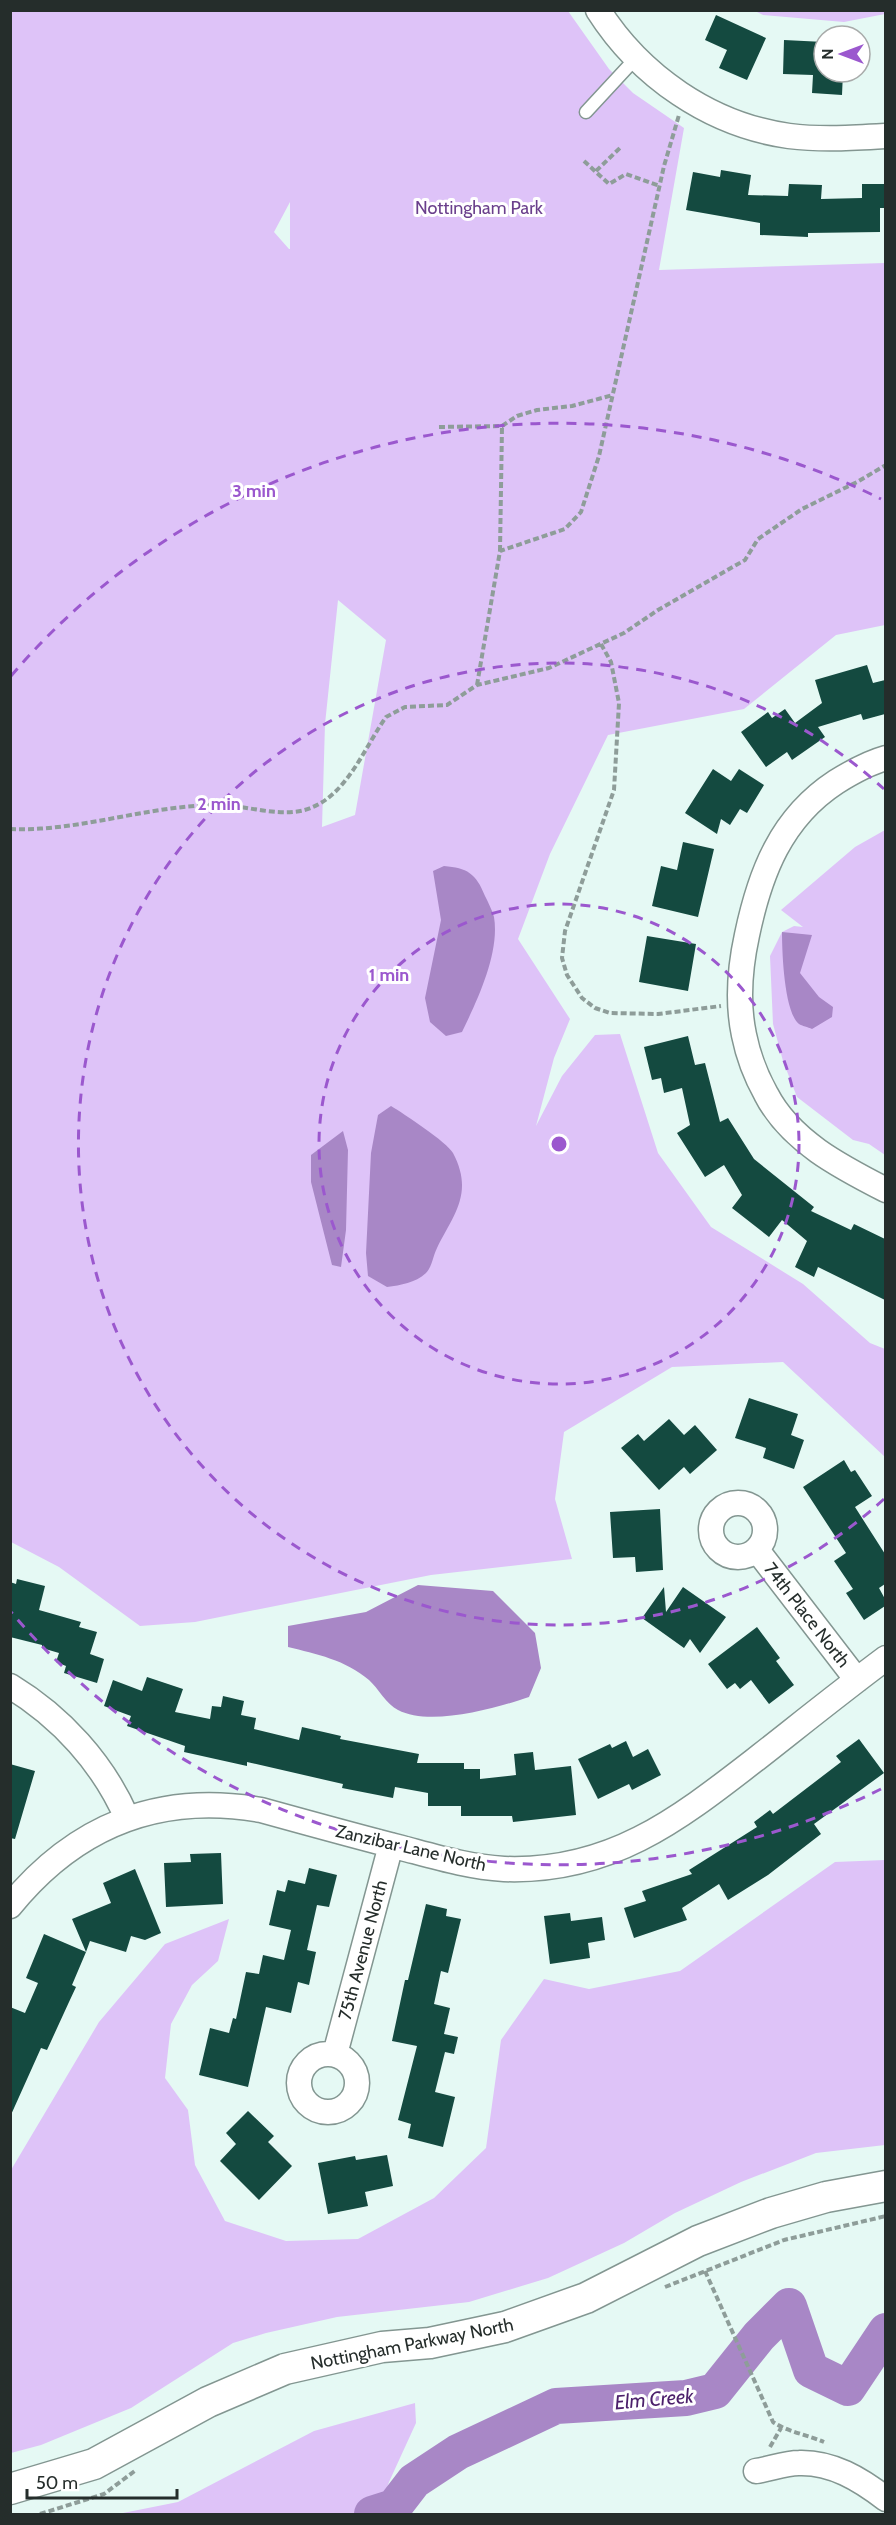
<svg xmlns="http://www.w3.org/2000/svg" width="896" height="2525" font-family="Cabin,sans-serif">
<rect width="100%" height="100%" fill="#e5f9f4"/>
<path fill="#dec3f8" fill-rule="evenodd" d="M885,10V14L844,22L763,15L755,11Z
M10,11H568L609,69L633,93L684,128L659,270L885,263V625L836,635L744,709L608,735L550,854L518,939L570,1019L554,1058L536,1126L562,1076L595,1035L620,1034L658,1153L711,1227L803,1284L870,1343L885,1349V1457L783,1362L672,1367L564,1432L555,1499L572,1559L431,1575L195,1622L140,1626L59,1567L11,1542ZM290,202V249H289L274,232ZM338,600L386,640L355,815L322,827L325,724Z
M885,830V1155L869,1144L853,1140L797,1097L783,1061L773,1024L770,956L782,932L794,926L803,927L781,910L855,847Z
M885,1860V2145L816,2153L741,2182L675,2213L624,2243L548,2278L469,2302L337,2317L266,2333L233,2343L131,2408L41,2445L11,2453V2170L99,2022L165,1944L229,1919L218,1961L192,1985L171,2024L165,2078L188,2110L195,2165L225,2221L286,2241L358,2239L434,2198L486,2148L501,2040L544,1979L589,1989L680,1971L835,1862Z
M415,2403L416,2423L389,2482L378,2514H118L178,2502L314,2431Z"/>
<path fill="#a887c6" d="M444,866C467,868 476,873 485,896C488,902 492,910 494,917C500,953 477,1001 462,1032L446,1036L430,1022L425,998L441,920L433,871Z
M782,932L812,935L800,973L819,997L833,1007L832,1017L812,1029C808,1027 802,1026 799,1024C784,1012 782,951 782,932Z
M391,1106C404,1114 447,1142 453,1153C474,1193 454,1214 437,1248C433,1256 432,1267 426,1273C415,1283 401,1285 387,1287L368,1276L366,1253L371,1153L378,1115Z
M343,1131L348,1150L346,1230L341,1267L332,1265L311,1182V1155Z
M418,1585L493,1591L535,1633L541,1668L529,1697C497,1708 430,1727 398,1710C387,1705 378,1688 369,1680C346,1660 316,1654 288,1647V1626L366,1612Z"/>
<g fill="none" stroke-linecap="round" stroke-linejoin="round">
<path stroke="#a887c6" stroke-width="36" d="M372,2514L394,2507L414,2481L458,2452L556,2406L686,2398L715,2391L759,2336L789,2306L811,2370L848,2388L886,2331"/>
</g>
<path fill="#144a40" d="M716,15L766,38L747,80L719,68L727,50L705,40Z
M784,40L824,42V72H843L842,95L812,93L813,75L783,74Z
M721,170L751,175L748,195L788,196L789,184L822,185L821,199L862,198V184H885V208H880V232L808,233V237L760,235V223L686,210L693,172L720,177Z
M867,665L873,683L885,680V714L863,720L861,714L818,727L825,737L792,760L787,752L766,767L741,732L768,712L772,718L785,709L795,723L822,703L815,680Z
M713,769L731,781L739,769L764,785L747,813L740,809L730,825L721,819L717,834L685,813Z
M683,842L714,849L698,917L652,906L661,866L677,870Z
M647,936L696,944L688,991L639,982Z
M688,1036L695,1065L705,1063L720,1122L728,1118L754,1159L814,1207L811,1211L851,1230L854,1224L885,1239V1300L818,1267L814,1277L795,1267L807,1241L782,1220L769,1237L732,1208L742,1195L724,1165L705,1177L677,1133L690,1125L682,1088L664,1093L661,1078L652,1080L644,1047Z
M749,1398L798,1414L791,1435L804,1440L794,1469L763,1458L766,1448L735,1438Z
M669,1419L684,1435L695,1425L717,1450L690,1474L684,1467L659,1490L621,1448L638,1434L644,1441Z
M844,1460L851,1472L855,1470L872,1496L855,1507L885,1554V1584L879,1588L885,1599V1606L864,1620L846,1593L853,1589L834,1561L846,1553L803,1487Z
M660,1509L663,1570L636,1572L635,1557L613,1558L610,1512Z
M17,1579L45,1586L39,1610L81,1622L79,1627L97,1632L90,1654L104,1659L97,1683L64,1673L66,1666L56,1662L59,1653L42,1648V1645L10,1637V1582L16,1584Z
M664,1587L666,1612L683,1587L726,1617L700,1653L690,1639L684,1648L642,1618Z
M757,1627L780,1658L776,1661L794,1685L769,1704L751,1680L740,1689L735,1683L727,1689L708,1664Z
M147,1677L183,1689L175,1712L210,1719L212,1706L221,1707L223,1696L244,1701L241,1715L256,1718L254,1729L299,1740L302,1727L341,1736L340,1739L419,1754L417,1763H464V1769H480V1779L516,1775L514,1754L533,1752L535,1770L571,1766L576,1815L513,1822L512,1816H461V1806H428V1793L395,1787L393,1798L342,1788L343,1784L247,1762V1766L184,1752L185,1746L127,1726L131,1716L104,1706L113,1680L142,1691Z
M859,1739L884,1773L814,1824L821,1834L768,1875L728,1900L719,1884L682,1908L687,1920L634,1938L624,1908L646,1901L642,1891L692,1874L689,1870L757,1827L754,1822L770,1810L773,1814L841,1762L836,1756Z
M626,1741L633,1757L648,1749L661,1775L632,1790L629,1784L598,1799L578,1759L610,1744L612,1748Z
M10,1764L35,1771L15,1839L10,1838Z
M221,1853L223,1904L166,1907L164,1863L191,1862L190,1854Z
M309,1868L337,1875L329,1907L317,1905L307,1950L316,1952L309,1985L298,1982L291,2013L266,2007L248,2087L199,2075L210,2028L229,2033L233,2018L236,2019L246,1972L259,1974L263,1955L284,1960L291,1930L269,1925L277,1890L285,1892L288,1880L305,1884Z
M135,1869L161,1933L145,1940L131,1936L126,1952L90,1941L86,1952L72,1919L111,1903L103,1883Z
M426,1904L447,1909L446,1916L461,1919L448,1973L441,1971L434,2004L450,2008L444,2034L458,2037L454,2054L445,2052L435,2092L455,2097L443,2147L408,2138L411,2124L398,2120L417,2046L392,2041L405,1980H408Z
M570,1913L571,1921L602,1917L605,1940L588,1943L590,1958L550,1964L544,1916Z
M44,1934L86,1952L72,1985L76,1987L69,2002L47,2050L41,2048L10,2117V2007L25,2013L38,1983L26,1978Z
M248,2111L274,2136L268,2142L292,2166L259,2200L220,2161L236,2144L226,2133Z
M387,2155L393,2186L365,2192L368,2206L328,2214L318,2163L355,2156L356,2160Z"/>
<g fill="none" stroke-linecap="round" stroke-linejoin="round">
<defs>
<path id="service" d="M586,112L636,58"/>
<path id="minor" d="M598,10C640,76 710,125 789,136C821,140 853,138 886,136
M886,758C868,763 852,772 836,782C781,818 760,873 747,935C740,967 737,1002 744,1035C748,1055 756,1076 766,1094C790,1141 841,1167 886,1190
M711 1530a27 27 0 1 1 54 0a27 27 0 1 1-54 0Z
M757,1550L857,1680
M10,1686C61,1717 103,1763 127,1818
M10,1906C75,1826 159,1792 261,1810C308,1823 355,1836 402,1848C436,1857 469,1867 504,1869C612,1873 680,1818 760,1756C802,1723 843,1690 886,1658
M299 2083a29 29 0 1 1 58 0a29 29 0 1 1-58 0Z
M335,2054L391,1845
M756,2471C770,2469 785,2463 799,2463C832,2462 860,2479 886,2499"/>
<path id="tertiary" d="M10,2489L94,2464L208,2402L285,2369L382,2347L430,2343L505,2327L586,2298L698,2241L771,2213L826,2197L886,2186"/>
</defs>
<use href="#service" stroke="#839691" stroke-width="15"/>
<use href="#minor" stroke="#839691" stroke-width="27"/>
<use href="#tertiary" stroke="#839691" stroke-width="33"/>
<path stroke="#8e9d99" stroke-width="4" stroke-dasharray="6 3" stroke-linecap="butt" d="M584,161L609,184L626,174L660,186
M596,171L621,147
M439,427L502,426L517,416L537,410L572,406L613,395
M500,551L502,426
M601,644L611,662L619,703L614,790L565,931L562,958L567,975L582,998L595,1008L610,1013L658,1014L721,1006
M477,685L500,551L565,529L581,512L599,456L664,166L679,115
M10,829C80,832 148,805 218,805C248,805 284,820 313,807C348,792 365,747 386,717L405,707L447,705L477,685L549,668L624,633L658,610L745,560L758,539L802,509L857,482L886,465
M705,2271L773,2422C788,2432 808,2435 824,2442
M665,2287L784,2240L886,2216
M770,2447L781,2428
M40,2514L104,2494L136,2470"/>
<use href="#service" stroke="#fff" stroke-width="12"/>
<use href="#minor" stroke="#fff" stroke-width="24"/>
<use href="#tertiary" stroke="#fff" stroke-width="30"/>
</g>
<g fill="none" stroke="#9b58ce" stroke-width="3" stroke-dasharray="10 8">
<circle cx="559" cy="1144" r="240"/>
<path d="M884 1499A481 481 0 1 1 884 789"/>
<path d="M881 1789A721 721 0 0 1 11 1612M11 676A721 721 0 0 1 881 499"/>
</g>
<g text-anchor="middle" dominant-baseline="central" stroke-width="6" stroke-linejoin="round" paint-order="stroke">
<g font-size="18" fill="#6a3f8c" stroke="#fff">
<text x="479" y="208">Nottingham Park</text>
</g>
<g font-size="18" fill="#252d2b" stroke="#fff">
<text transform="translate(807 1615) rotate(52)">74th Place North</text>
<text transform="translate(411 1848) rotate(13)">Zanzibar Lane North</text>
<text transform="translate(363 1950) rotate(-75)">75th Avenue North</text>
<text transform="translate(412 2344) rotate(-11)">Nottingham Parkway North</text>
</g>
<g font-size="20" font-style="italic" fill="#4c206b" stroke="#fff">
<text transform="translate(654 2399) rotate(-5)">Elm Creek</text>
</g>
</g>
<circle cx="559" cy="1144" r="9" fill="#9b58ce" stroke="#fff" stroke-width="3"/>
<g font-size="18" text-anchor="middle" font-weight="bold" fill="#9b58ce" stroke="#fff" stroke-width="6" stroke-linejoin="round" paint-order="stroke">
<text x="254" y="497">3 min</text>
<text x="219" y="810">2 min</text>
<text x="389" y="981">1 min</text>
</g>
<rect width="896" height="2525" fill="none" stroke="#252d2b" stroke-width="24"/>
<g transform="translate(842 54) rotate(270)"><circle r="28" fill="#ffffff" stroke="#a8abaa" stroke-width="1.5"/>
<path d="M0-4.5L10 22L0 15L-10 22Z" fill="#9b58ce"/>
<text y="-9" font-size="16" font-weight="bold" text-anchor="middle" fill="#252d2b">N</text>
</g>
<path d="M27 2489v9h150v-9" fill="none" stroke="#252d2b" stroke-width="3"/>
<text x="36" y="2489" font-size="18" fill="#252d2b" stroke="#ffffff" stroke-width="4.5" paint-order="stroke">50 m</text>
</svg>
